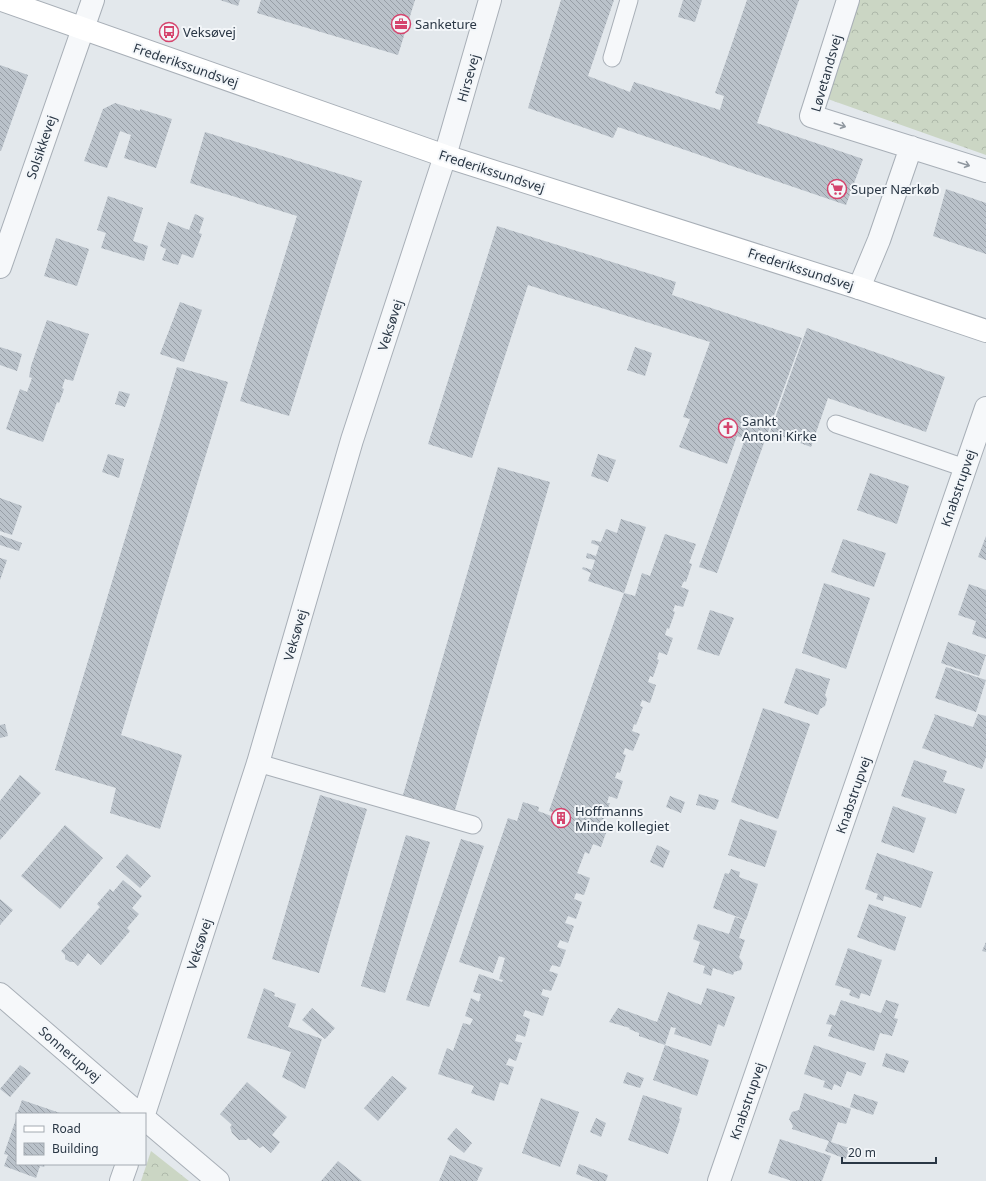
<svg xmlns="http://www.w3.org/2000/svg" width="986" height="1181" font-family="'Noto Sans',sans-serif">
<defs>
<pattern id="forest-crowns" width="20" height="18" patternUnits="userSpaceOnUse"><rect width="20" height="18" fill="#cbd6c4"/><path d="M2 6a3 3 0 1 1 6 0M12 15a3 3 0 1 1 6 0" fill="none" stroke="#aeb8aa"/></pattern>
<pattern id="building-back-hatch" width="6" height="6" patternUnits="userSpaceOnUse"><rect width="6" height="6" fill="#bac2ca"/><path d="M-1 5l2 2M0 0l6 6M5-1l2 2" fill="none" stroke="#979ea6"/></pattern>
</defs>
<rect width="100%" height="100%" fill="#e3e8ec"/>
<path fill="url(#forest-crowns)" d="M858,0H986V155L825,98Z
M151,1151L189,1181H141Z"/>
<path fill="url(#building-back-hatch)" d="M220,0H240L238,6Z
M261,0H415L398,55L257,13Z
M561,0H614L588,76L630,92L634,82L720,110L724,96L715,93L747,0H799L757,123L863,159L846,205L618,127L613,138L528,108Z
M683,0H702L695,22L678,17Z
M0,65L28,75L1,151L0,150Z
M115,103L140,111V109L172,119L156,168L124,158L131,135L120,131L107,168L84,161L103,109Z
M205,132L362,181L289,416L240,401L297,216L190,183Z
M946,189L986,203V254L933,236Z
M108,196L143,208L133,241L148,246L144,261L101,248L106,233L97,230Z
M195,214L204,218L199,233L202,234L193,258L182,254L178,265L162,260L166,249L160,246L168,222L189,230Z
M497,226L676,282L672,295L802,338L717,573L699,567L745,439L737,436L727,464L679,447L690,419L683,417L710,342L528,285L472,458L428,444Z
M56,238L89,249L77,286L44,276Z
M180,302L202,310L184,362L160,354Z
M47,320L89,334L73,381L65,379L62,388L64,389L59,403L57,402L43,442L6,429L20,389L27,392L32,378L29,377L31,366Z
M807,328L945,377L926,432L828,398L811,447L770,432Z
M0,347L22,354L17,371L0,365Z
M635,347L652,353L645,376L627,370Z
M177,367L228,382L121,735L182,755L160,829L110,813L116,788L55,770Z
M119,391L130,394L125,407L115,404Z
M108,454L124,459L119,478L102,472Z
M598,454L616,460L608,482L591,476Z
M498,467L550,482L455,810L403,795Z
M870,473L909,486L897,524L857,510Z
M0,498L22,506L12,535L0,531Z
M621,519L646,527L624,593L588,581L591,573L582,569L583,567L592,570L595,560L586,558L587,553L596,556L599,546L591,543L592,540L601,542L606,529L617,533Z
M665,534L696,544L689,563L692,564L686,582L684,581L681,587L689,590L683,607L675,605L673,611L675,612L669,629L667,628L665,635L673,638L667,655L659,652L657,659L659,660L653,677L650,676L648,682L656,685L650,703L642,700L640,706L643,707L636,725L634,724L632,731L640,734L633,751L625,748L623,754L626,755L620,773L617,772L615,778L623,781L617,799L609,796L607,803H610L603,821L601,820L599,826L607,830L601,847L593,844L589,854L585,852L577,873L590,878L584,895L576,893L574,899L582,902L576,919L568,916L565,923L574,926L568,943L560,940L557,947L566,950L560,967L552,965L549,971L558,974L551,991L543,989L541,995L549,998L543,1016L525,1010L523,1016L530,1019L525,1037L517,1034L515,1041L522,1043L516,1061L509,1058L506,1065L514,1067L508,1085L500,1082L494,1101L471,1093L474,1086L438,1074L447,1048L453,1051L463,1023L470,1025L473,1019L465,1016L471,998L479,1002L481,994L473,992L479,974L502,982L503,980L499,979L505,958L499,956L493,973L459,962L508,818L517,821L523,802L539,807L538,811L554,817L555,816L560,817L561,815L549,811L624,593L635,596L642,573L650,576Z
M0,535L22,543L19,551L0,545Z
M986,536V560L978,557Z
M843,539L886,553L874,587L831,572Z
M0,558L7,560L0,580Z
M824,583L870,598L846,669L802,653Z
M969,584L986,590V639L972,634L976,621L958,615Z
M710,610L734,618L719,656L697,649Z
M948,642L986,655L979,676L941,663Z
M946,667L986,680L976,712L935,698Z
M796,668L830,679L825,695L827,699L825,706L820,709L818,715L784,703Z
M763,708L810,724L778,819L731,802Z
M934,714L973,727L978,714L986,716V757L982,769L922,748L935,716Z
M5,724L8,736L0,738V725Z
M914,760L947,771L943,782L965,789L956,814L901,796Z
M20,775L41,793L0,840V801Z
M699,794L719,800L715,810L696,805Z
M320,795L367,809L319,973L272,959Z
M670,796L685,802L681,813L666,807Z
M893,806L926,818L914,853L881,842Z
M740,819L777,831L765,867L728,855Z
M65,825L103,858L60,909L21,876Z
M406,835L430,842L385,993L361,986Z
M461,839L484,846L429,1007L406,1000Z
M657,845L670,851L663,868L650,862Z
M877,853L933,872L921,908L884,896L883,901L876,899L878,894L865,889Z
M127,854L151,876L140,888L116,867Z
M731,869L740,872L739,877L758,884L746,920L713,908L725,873L729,874Z
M123,880L142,896L132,908L139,914L127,928L130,931L101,965L88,953L78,966L74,962H70L65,959V955L61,951L100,907L97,904L110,889L113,892Z
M0,899L13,910L0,925Z
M869,904L906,917L895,951L857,937Z
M735,917L745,920L739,938L745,940L739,957L743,963L741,970L734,972L733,975L713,968L711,976L703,973L705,966L693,962L700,942L693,939L698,924L729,934Z
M986,942V952L982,951Z
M848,948L882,960L870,996L861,993L859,999L849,995L851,990L835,985Z
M264,988L275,993L274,996L296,1004L288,1027L322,1039L305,1089L282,1077L291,1052L247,1038Z
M707,988L735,997L724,1027L718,1024L711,1046L674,1034L676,1028L671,1027L665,1045L639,1036V1033L629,1029L630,1028L609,1022L618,1008L657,1022L668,992L701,1005Z
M841,1000L881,1013L886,1000L899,1004L894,1018L898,1019L892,1036L880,1033L874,1051L828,1036L832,1025L826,1024L830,1014L835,1016Z
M312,1008L335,1028L325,1039L302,1020Z
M665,1045L709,1060L697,1096L653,1080Z
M814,1045L866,1063L861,1076L847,1071L841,1087L834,1084L832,1090L823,1087L825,1081L804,1074Z
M886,1053L909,1061L904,1073L882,1066Z
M20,1065L31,1073L10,1097L0,1089Z
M627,1072L644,1078L640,1088L623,1083Z
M392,1076L407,1088L378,1121L364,1108Z
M247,1082L287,1117L272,1135L280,1142L271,1153L263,1146L260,1148L248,1138L247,1140H239L232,1133L230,1127L232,1125L220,1114Z
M804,1093L851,1109L846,1124L838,1122L831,1142L849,1148L846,1159L825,1151L829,1141L792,1129L793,1126L789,1119L792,1112L799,1110Z
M854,1094L878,1102L873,1115L850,1107Z
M643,1095L682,1108L679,1118L680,1119L668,1154L628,1140Z
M541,1098L579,1112L560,1167L522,1153Z
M22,1100L63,1114H17Z
M17,1116V1164H45L44,1167L40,1166L36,1178L4,1166L8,1155L4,1154Z
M596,1118L606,1123L601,1137L590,1132Z
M456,1128L472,1143L464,1153L447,1139Z
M780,1139L831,1156L822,1181H792L768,1173Z
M450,1155L483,1168L477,1181H439Z
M338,1161L362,1181H321Z
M579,1164L608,1175L606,1181H594L576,1174Z"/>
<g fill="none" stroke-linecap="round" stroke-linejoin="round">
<defs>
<path id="lane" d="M612,58L629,0
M836,424L965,468
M258,763L473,825"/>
<path id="street" d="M848,0L811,116L986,171
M0,267L93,0
M859,288L879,240L911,147
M0,994L139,1114
M144,1114L258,763L352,440L445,156L490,0
M145,1119L218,1181
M121,1181L127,1164
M719,1181L986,408"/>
<path id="secondary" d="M2,0L445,156L859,288L986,331"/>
</defs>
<use href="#lane" stroke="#a8afb7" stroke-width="19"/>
<use href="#street" stroke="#a8afb7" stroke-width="24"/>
<use href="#secondary" stroke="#a8afb7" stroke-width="24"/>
<use href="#lane" stroke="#f6f8fa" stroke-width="17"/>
<use href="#street" stroke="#f6f8fa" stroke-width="22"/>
<use href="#secondary" stroke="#fff" stroke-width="22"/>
</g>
<defs><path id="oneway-shaft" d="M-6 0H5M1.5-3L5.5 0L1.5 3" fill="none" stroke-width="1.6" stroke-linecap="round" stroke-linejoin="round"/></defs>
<g stroke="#9098a0">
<use href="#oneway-shaft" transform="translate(840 125) rotate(18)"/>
<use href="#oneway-shaft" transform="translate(964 164) rotate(18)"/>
</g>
<defs>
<symbol id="office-ring" viewBox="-11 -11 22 22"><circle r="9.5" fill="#f3f6f9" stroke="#d5446d" stroke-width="1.5"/><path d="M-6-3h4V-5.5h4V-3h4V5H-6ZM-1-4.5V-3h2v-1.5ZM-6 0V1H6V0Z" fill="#d5446d"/></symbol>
<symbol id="bus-ring" viewBox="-11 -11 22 22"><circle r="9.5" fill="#f3f6f9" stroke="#d5446d" stroke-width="1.5"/><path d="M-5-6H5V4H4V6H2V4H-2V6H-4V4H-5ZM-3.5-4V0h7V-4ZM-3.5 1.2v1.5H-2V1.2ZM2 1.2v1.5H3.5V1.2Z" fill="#d5446d"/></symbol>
<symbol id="supermarket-ring" viewBox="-11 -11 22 22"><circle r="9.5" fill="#f3f6f9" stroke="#d5446d" stroke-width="1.5"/><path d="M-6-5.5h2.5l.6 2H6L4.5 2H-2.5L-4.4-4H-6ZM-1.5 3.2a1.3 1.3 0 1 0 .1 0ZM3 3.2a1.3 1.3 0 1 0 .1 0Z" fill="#d5446d"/></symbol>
<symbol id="church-ring" viewBox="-11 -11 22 22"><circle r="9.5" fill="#f3f6f9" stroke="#d5446d" stroke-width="1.5"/><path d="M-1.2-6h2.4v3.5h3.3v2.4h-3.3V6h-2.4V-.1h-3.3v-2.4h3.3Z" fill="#d5446d"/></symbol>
<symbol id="building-ring" viewBox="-11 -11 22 22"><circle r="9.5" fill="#f3f6f9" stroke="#d5446d" stroke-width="1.5"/><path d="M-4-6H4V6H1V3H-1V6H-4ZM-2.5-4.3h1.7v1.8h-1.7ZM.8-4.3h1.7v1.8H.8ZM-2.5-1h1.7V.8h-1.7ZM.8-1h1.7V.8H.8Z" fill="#d5446d"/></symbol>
</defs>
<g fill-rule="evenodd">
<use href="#office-ring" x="390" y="13" width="22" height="22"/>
<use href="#bus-ring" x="158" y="21" width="22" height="22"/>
<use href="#supermarket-ring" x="826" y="178" width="22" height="22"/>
<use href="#church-ring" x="717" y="417" width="22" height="22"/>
<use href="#building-ring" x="550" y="807" width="22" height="22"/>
</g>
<g text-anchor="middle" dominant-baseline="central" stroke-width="4" stroke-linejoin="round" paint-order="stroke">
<g font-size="13" fill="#2a3745" stroke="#f3f6f9" text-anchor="start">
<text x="415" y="24">Sanketure</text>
<text x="183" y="32">Veksøvej</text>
<text x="851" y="189">Super Nærkøb</text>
<text x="742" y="421">Sankt<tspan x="742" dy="15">Antoni Kirke</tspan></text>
<text x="575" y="811">Hoffmanns<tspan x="575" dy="15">Minde kollegiet</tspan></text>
</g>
<g font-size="13" fill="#2a3745" stroke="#f3f6f9">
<text transform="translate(186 65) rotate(19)">Frederikssundsvej</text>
<text transform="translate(826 73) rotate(-74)">Løvetandsvej</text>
<text transform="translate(468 78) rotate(-74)">Hirsevej</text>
<text transform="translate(41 147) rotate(-71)">Solsikkevej</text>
<text transform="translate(492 171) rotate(18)">Frederikssundsvej</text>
<text transform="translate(801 269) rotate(18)">Frederikssundsvej</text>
<text transform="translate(390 325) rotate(-72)">Veksøvej</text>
<text transform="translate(958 488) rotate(-71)">Knabstrupvej</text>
<text transform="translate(295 635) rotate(-74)">Veksøvej</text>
<text transform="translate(853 795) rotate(-71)">Knabstrupvej</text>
<text transform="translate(199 944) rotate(-72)">Veksøvej</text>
<text transform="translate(70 1054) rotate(41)">Sonnerupvej</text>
<text transform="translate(747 1101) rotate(-71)">Knabstrupvej</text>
</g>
</g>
<rect x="16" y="1113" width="130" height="52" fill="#f3f6f9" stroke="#a3aab1"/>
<rect x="24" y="1126" width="20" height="6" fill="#ffffff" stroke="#a3aab1"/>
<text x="52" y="1133" font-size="12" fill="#2a3745">Road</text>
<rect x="24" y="1143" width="20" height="12" fill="url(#building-back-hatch)" stroke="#a3aab1"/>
<text x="52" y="1153" font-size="12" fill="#2a3745">Building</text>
<path d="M842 1157v6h94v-6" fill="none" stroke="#2a3745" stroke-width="2"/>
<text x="848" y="1157" font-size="12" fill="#2a3745" stroke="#f3f6f9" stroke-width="3" paint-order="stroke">20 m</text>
</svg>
